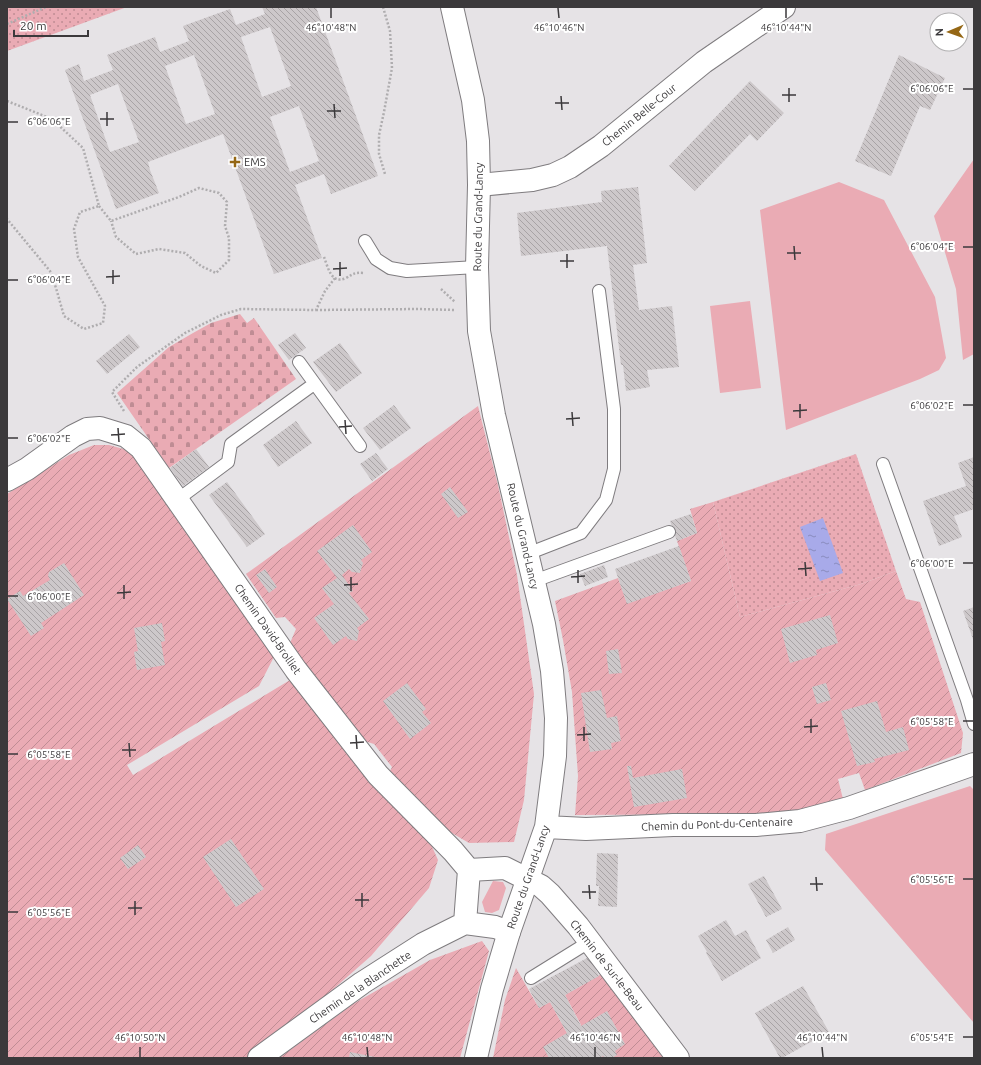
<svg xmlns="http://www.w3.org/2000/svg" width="981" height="1065" font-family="Ubuntu,sans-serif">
<defs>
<pattern id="cemetery-stones" width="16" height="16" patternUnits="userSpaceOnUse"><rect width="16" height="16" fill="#eaabb4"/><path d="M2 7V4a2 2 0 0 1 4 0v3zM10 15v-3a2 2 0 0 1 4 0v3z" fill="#bf8c94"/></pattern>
<pattern id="park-dots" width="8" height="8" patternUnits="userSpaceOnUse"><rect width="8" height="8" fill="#eaabb4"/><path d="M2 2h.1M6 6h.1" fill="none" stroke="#bf8c94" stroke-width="1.8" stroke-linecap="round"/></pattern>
<pattern id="garden-furrows" width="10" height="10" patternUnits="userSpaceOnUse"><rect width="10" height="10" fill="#eaabb4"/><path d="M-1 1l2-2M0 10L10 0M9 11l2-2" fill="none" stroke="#bf8c94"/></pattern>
<pattern id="water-ripples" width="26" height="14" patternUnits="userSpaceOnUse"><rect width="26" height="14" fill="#a8aae9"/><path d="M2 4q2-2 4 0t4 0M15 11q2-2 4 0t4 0" fill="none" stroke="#8a8bbe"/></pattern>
<pattern id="building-back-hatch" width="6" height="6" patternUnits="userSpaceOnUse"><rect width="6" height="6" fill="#cdc8ca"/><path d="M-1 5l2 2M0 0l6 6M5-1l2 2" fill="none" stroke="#a8a3a5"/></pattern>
</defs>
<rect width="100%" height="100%" fill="#e6e3e6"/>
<path fill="#eaabb4" d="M974,159V354L963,360L956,289L934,216Z
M839,182L884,200L935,297L946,358L939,370L920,379L786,430L760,210Z
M750,301L761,388L720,393L710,306Z
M970,786L974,790V1023L825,850L826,834Z
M493,881L503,882L506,888L499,910L492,913L485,912L482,902Z"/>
<path fill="url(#cemetery-stones)" d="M240,314L247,323L254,318L296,379L169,468L117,393L169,347L193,333L211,323Z"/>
<path fill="url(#park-dots)" d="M7,7H127L7,51Z
M856,454L896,571L861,584L740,617L713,502Z"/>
<path fill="url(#garden-furrows)" d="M478,406L498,485L517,575L534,694L524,800L514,842L469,843L445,829L389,773L392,767L374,744L358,739L290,643L296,629L285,617L276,618L246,574Z
M94,445H109L127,450L160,484L276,653L259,686L127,765L133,775L290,680L348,754L426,833L438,860L429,888L371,956L322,999L247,1058H7V494L69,455Z
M713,502L740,617L861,584L896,571L906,599L920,602L963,733L961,753L865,790L859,773L838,779L843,799L786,814L575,815L578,776L572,692L563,640L555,601L618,578L627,603L691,581L677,541L697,533L690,509Z
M482,941L489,951L460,1058H279L353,1004L430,960Z
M516,968L539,1008L550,1002L567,1033L581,1025L565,995L605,972L670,1058H493L505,1000Z"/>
<path fill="url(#water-ripples)" d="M823,518L843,573L820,581L800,527Z"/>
<path fill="url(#building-back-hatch)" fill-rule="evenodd" d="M262,7H316L378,176L331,194L324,174L295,185L322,258L274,274L223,134L148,162L150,170L159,193L116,209L65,70L79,64L84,81L113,70L107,55L155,37L160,52L189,41L183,26L230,9L236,25L265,14ZM270,27L291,86L262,97L241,37ZM194,55L215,114L186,124L165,66ZM118,84L139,142L110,152L90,95ZM299,106L319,161L290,172L270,117Z
M899,55L945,78L930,110L920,106L891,176L855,161Z
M750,81L784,113L757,141L750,134L695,191L669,166Z
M638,187L647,263L633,265L639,310L672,306L679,367L647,370L650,387L626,391L623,365H621L607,246L521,256L517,213L602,202L601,191Z
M295,333L306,348L289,360L278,345Z
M129,334L140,347L107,374L96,361Z
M340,343L362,373L336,392L313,362Z
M394,405L411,428L380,450L363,428Z
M296,421L312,443L278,467L263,445Z
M196,449L209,467L183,486L170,468Z
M376,453L388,469L372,481L360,464Z
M974,457V509L954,516L962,537L939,546L923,501L966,486L958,463Z
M227,482L265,534L247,547L209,495Z
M450,487L468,512L458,518L441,494Z
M691,514L697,533L677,541L670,521Z
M353,525L372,552L361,560L363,563L360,573L352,572L349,569L342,575L353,591L349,593L369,619L357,628L359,631L357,641L348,639L346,636L333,645L314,618L334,604L322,588L337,578L317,551Z
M679,546L691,581L627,604L615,569Z
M64,563L84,595L41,623L44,628L31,636L7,599L20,591L23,596L50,580L48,576L49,572Z
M604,565L608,577L585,586L580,574Z
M265,569L277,587L269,593L256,575Z
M974,607V642L963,611Z
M830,615L838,643L816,650L817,655L790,663L781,629Z
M162,623L165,641L161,642L165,665L137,670L134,652L138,651L134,628Z
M618,649L622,673L609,674L606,651Z
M407,683L426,709L422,712L431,723L410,739L383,701Z
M826,683L831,700L817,704L812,687Z
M601,690L607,718L617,716L621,741L611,743L612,749L590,752L581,693Z
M877,701L886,732L903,727L909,750L874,759L875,762L857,766L841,711Z
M627,766H631L633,778L682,769L687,798L634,807Z
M231,839L264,889L236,907L203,857Z
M138,845L146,857L128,869L120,858Z
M597,853L618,854L617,907L598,906L599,886H596Z
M764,876L782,909L766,917L748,884Z
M726,920L735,936L746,930L761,958L722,981L706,953L707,952L698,936Z
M788,927L795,940L773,953L766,940Z
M589,957L599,976L565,995L581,1026L607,1011L625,1044L615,1051L617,1055L612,1058H604L603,1056L600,1058H549L543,1047L567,1033L550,1002L539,1008L529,989Z
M803,986L829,1032L782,1058H780L755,1013Z
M350,1052L375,1057V1058H349Z"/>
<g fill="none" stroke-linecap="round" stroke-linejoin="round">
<defs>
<path id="lane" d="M365,241L376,259L390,268L407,271L477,267
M299,362L360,446
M883,464L967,700L974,724
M177,500L228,462L231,444L314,384
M527,554L581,533L606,500L614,469V409L599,291
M534,581L669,532
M531,978L589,942"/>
<path id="street" d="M479,185L532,180L553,175L570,167L601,146L704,62L784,7
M7,480L27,469L73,436L87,429L100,428L126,436L141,448L296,670L378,775L453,851L469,870
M469,870L505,868L541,886L550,894L578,926L678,1058
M465,923L469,870
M259,1058L362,983L423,944L465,923L495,927L509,932"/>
<path id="secondary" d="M452,7L473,100L478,141L479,185L477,267L479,331L494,415L544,624L552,671L556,718L555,756L546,827L509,932L492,989L476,1058
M546,827L586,829L673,825H756L800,821L849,808L974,764"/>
</defs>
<use href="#lane" stroke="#7f7c7f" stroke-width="14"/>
<use href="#street" stroke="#7f7c7f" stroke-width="24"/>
<use href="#secondary" stroke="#7f7c7f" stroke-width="24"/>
<path stroke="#afadaf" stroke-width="2.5" stroke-dasharray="2 2" stroke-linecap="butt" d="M383,7L390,31L392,68L384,112L379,135V154L385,174
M7,24L46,7
M7,101L52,119L83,148L99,206L80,212L74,229L78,257L105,306L103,323L84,329L64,316L56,288L50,271L7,219
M99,206L111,221L179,197L199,188L219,193L227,202L225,226L229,238V260L216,273L201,266L185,253L159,249L136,254L116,237L111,221
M324,257C328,267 331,285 346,278C353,274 355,272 364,273
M441,289L455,302
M316,310L418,309L455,310
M124,411L112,392L137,367L185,333L221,315L241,309L316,310L325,291L335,278"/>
<use href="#lane" stroke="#fff" stroke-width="12"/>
<use href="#street" stroke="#fff" stroke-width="22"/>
<use href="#secondary" stroke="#fff" stroke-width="22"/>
</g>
<path fill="none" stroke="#3b393b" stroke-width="1.5" d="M331,8V18M558,8L559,18M786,8V18M789,88V102M963,89H973M782,95H796M561,96L562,110M555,103H569M334,104L335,118M327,111H341M107,112V126M100,119H114M8,122H18M794,246L795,260M963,247H973M787,253H801M567,254V268M560,261H574M340,262V276M333,269L347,268M113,270V284M106,277L120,276M8,280H18M800,404V418M963,405H973M793,411L807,410M572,412L573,426M566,419L580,418M345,420L346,434M339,427L352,426M118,428L119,442M111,435L125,434M8,438H18M805,562L806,576M963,563H973M798,569L812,568M578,570V583M351,577V591M571,577L585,576M124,585V599M344,585L358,584M117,593L131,592M8,596H18M811,719V733M963,721H973M584,727V741M804,727L818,726M356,735L357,749M577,735L591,734M129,743L130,757M350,743L364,742M122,750H136M8,754H18M816,877L817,891M963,879H973M810,884H823M589,885L590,899M582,892H596M362,893V907M355,900H369M135,901V915M128,908H142M8,912H18M963,1037H973M140,1047V1057M367,1047L368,1057M595,1047V1057M822,1047L823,1057"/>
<path fill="#956715" stroke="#fff" stroke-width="1.5" d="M233 156h4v4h4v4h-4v4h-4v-4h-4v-4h4z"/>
<g text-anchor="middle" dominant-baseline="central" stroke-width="4" stroke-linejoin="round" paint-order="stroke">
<g font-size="11" fill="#3b393b" stroke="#fff">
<text transform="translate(639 115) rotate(-39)">Chemin Belle-Cour</text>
<text transform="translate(478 217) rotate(-89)">Route du Grand-Lancy</text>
<text transform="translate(523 536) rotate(77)">Route du Grand-Lancy</text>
<text transform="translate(268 629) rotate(55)">Chemin David-Brolliet</text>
<text transform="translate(717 824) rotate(-2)">Chemin du Pont-du-Centenaire</text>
<text transform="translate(528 877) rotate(-71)">Route du Grand-Lancy</text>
<text transform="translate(607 965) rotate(52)">Chemin de Sur-le-Beau</text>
<text transform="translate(360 987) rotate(-34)">Chemin de la Blanchette</text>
</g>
<g font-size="11" fill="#3b393b" stroke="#fff" text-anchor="start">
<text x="244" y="162">EMS</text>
</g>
</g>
<g font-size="10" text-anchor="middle" fill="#3b393b" stroke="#fff" stroke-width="4" stroke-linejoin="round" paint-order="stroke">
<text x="331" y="31">46°10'48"N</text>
<text x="559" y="31">46°10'46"N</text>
<text x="786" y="31">46°10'44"N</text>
<text x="932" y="92">6°06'06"E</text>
<text x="49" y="125">6°06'06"E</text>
<text x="932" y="250">6°06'04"E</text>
<text x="49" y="283">6°06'04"E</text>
<text x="932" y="409">6°06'02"E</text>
<text x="49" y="442">6°06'02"E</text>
<text x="932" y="567">6°06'00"E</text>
<text x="49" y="600">6°06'00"E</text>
<text x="932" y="725">6°05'58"E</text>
<text x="49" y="758">6°05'58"E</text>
<text x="932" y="883">6°05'56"E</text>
<text x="49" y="916">6°05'56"E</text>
<text x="140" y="1041">46°10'50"N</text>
<text x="367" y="1041">46°10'48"N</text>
<text x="595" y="1041">46°10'46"N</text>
<text x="822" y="1041">46°10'44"N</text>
<text x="932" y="1041">6°05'54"E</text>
</g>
<rect width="981" height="1065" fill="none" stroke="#3b393b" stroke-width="16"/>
<g transform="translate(949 32) rotate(268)"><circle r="19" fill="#ffffff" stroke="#b1b0b1"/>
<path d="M0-3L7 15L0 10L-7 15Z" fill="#956715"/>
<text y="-6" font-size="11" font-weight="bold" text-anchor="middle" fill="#3b393b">N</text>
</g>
<path d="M14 30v6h74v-6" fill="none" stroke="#3b393b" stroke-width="2"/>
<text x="20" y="30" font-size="12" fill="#3b393b" stroke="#ffffff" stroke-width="3" paint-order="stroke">20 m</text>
</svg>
